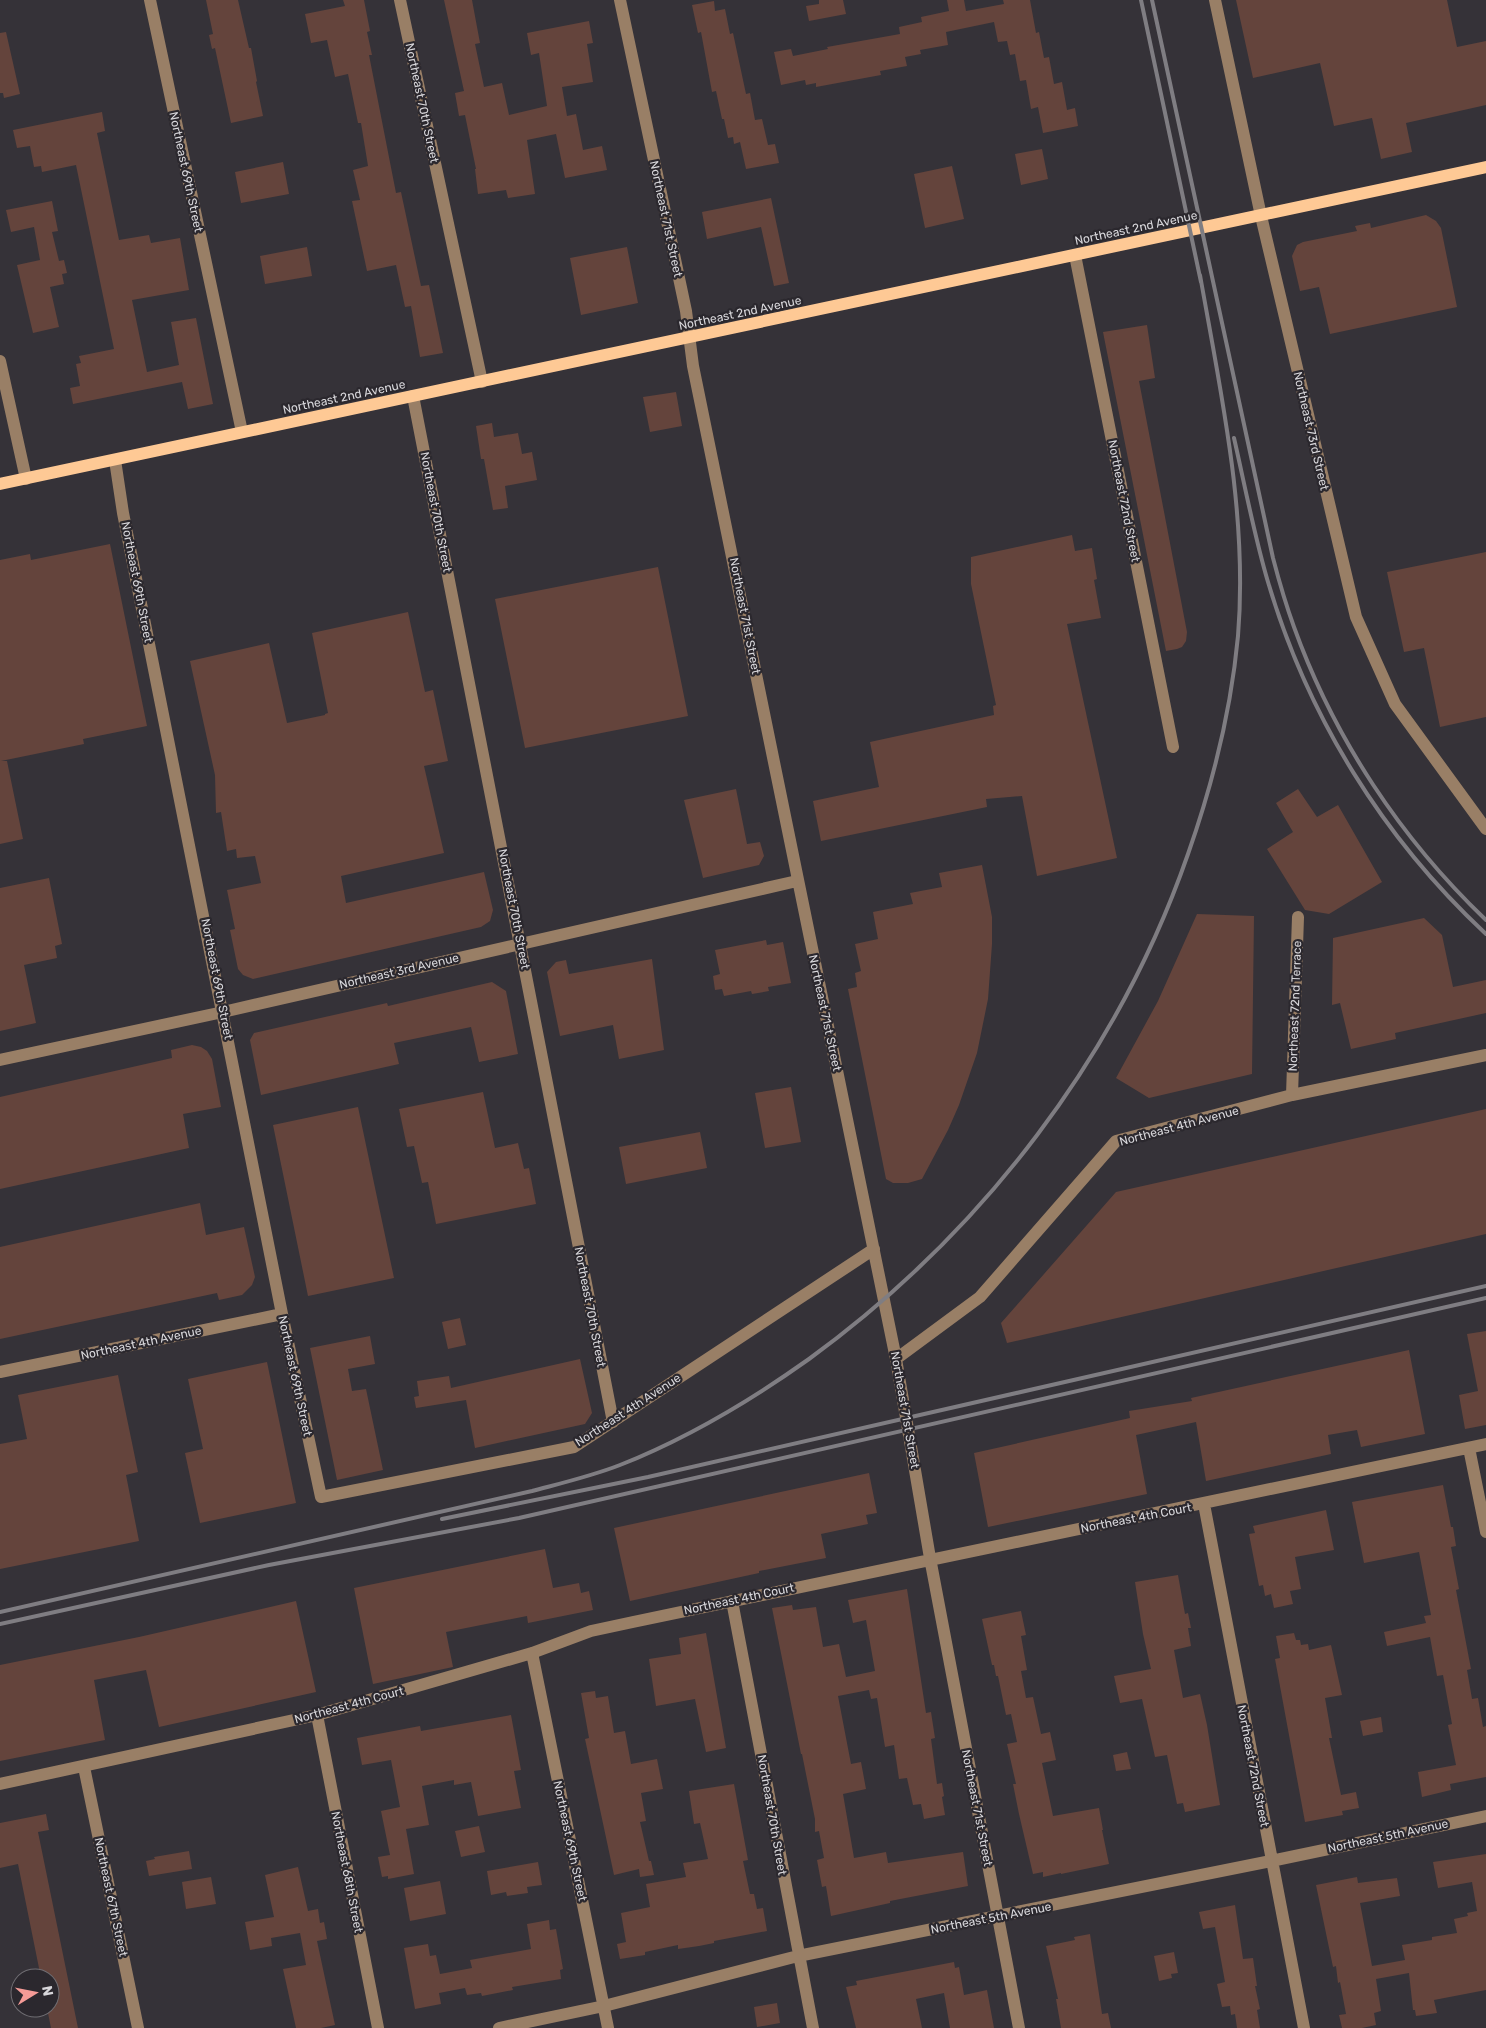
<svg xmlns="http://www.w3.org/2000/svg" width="1486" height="2028" font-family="Rubik,sans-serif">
<rect width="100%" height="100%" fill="#353238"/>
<path fill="#64443c" d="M206,0H238L249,48H251L257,81L256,82L263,116L231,123L215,48L212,49L209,35L213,34Z
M343,0H364L370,31L367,32L372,55H369L396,193L401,192L421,286L429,285L443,353L420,357L411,306L405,307L396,265L367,271L352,201L360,200L353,170L368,166L361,123H358L348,74L335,77L327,40L311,43L305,14L345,6Z
M444,0H472L480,43L475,44L484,87L502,83L509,115L547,106L539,53L531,55L527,33L589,21L593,43L587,44L593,82L562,87L567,116L576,114L583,150L602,146L607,170L565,178L556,134L527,140L535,194L508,198L506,190L478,194L475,169H476L465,115L459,116L455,93L464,91Z
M819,0H843L846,14L809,21L806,6L819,4Z
M947,0H964L966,11L1004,4L1003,0H1030L1036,33L1039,32L1044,58L1049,57L1054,84L1062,82L1067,110L1075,108L1078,126L1043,133L1038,107L1031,109L1026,80L1020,81L1015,54L1010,55L1007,41L998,42L994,22L946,32L948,45L920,50L921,54L905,57L907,66L880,71L881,75L816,87V83L806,85L805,80L781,85L774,52L791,49L793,56L828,49L827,47L900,34L899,27L922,22L921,17L949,11Z
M1236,0H1447L1457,47L1486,41V105L1406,123L1412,152L1381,159L1372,118L1334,126L1320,63L1253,78Z
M714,1L715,11L725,9L730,34L733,33L746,94L750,93L755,120L762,119L768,145L775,144L779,163L746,169L740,142L734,144L733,137L728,138L724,119H722L716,91L712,92L701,32L698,33L692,5Z
M6,32L20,94L4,98L3,93H0V33Z
M102,112L105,131L97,133L119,240L149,235L151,243L180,238L189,290L132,300L147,372L179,365L171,322L196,318L213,404L188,409L182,382L73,404L70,388L80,386L76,364L81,363L79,356L114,349L76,165L42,172L41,166L34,167L30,146L17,148L13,130Z
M1042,149L1048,179L1021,185L1015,154Z
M283,162L289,194L241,203L235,172Z
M952,166L964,219L925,228L914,174Z
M771,198L789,283L774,286L761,227L707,239L702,212Z
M52,201L58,231L52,232L59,261L64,260L67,273L62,274L64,284L50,287L59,327L33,333L17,265L40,260L34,227L11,232L6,210Z
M1426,215L1436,221L1441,228L1457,307L1330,334L1319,287L1300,291L1292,256L1297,245L1303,242L1357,231L1355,226L1370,223L1371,228Z
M307,247L312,276L265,284L260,256Z
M627,247L638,303L581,315L570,258Z
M1147,325L1155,378L1139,381L1187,632L1186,641L1182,647L1177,649L1166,651L1103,332Z
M676,392L682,426L650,432L643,397Z
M492,423L494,437L518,433L522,454L532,452L537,480L505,486L508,508L493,510L484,459H481L476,426Z
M1072,535L1075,551L1092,548L1097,579L1094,580L1101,618L1067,624L1117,858L1037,876L1022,796L986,799L987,807L821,841L813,801L879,787L870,742L994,715L993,706L996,705L971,584V557Z
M110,544L147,726L83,739L84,744L1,761H7L23,839L0,844V560L30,554L31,560Z
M1486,552V717L1440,727L1424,648L1404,652L1387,572Z
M658,567L688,716L525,748L495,599Z
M408,612L425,692L433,690L448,761L424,766L444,853L341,876L346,903L484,872L493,910L490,921L481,927L253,979L243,975L238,969L230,930L235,929L227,890L261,883L255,856L237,858L236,849L227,851L221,812L216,813L215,775L190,661L269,643L287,723L325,715V714L328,713L312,633Z
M736,789L747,844L760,842L764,856L759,865L703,878L684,800Z
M1298,789L1317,817L1338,805L1382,882L1329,914L1305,910L1267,849L1293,832L1276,803Z
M982,865L992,917V944L988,999L977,1053L959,1105L948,1130L922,1179L908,1183H893L886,1179L848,989L857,987L855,973L861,971L855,944L878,939L873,912L913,904L910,893L942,887L939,873Z
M49,878L62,944L55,946L57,958L24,965L36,1023L0,1031V888Z
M1197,914L1254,916L1252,1074L1149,1098L1116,1078L1158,1001Z
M1424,918L1442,935L1453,987L1486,980V1013L1395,1033L1396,1039L1351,1049L1340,1003L1332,1005L1333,938Z
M766,940L767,945L783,942L791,983L768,987L769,991L752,994L751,991L724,996L722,989L715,990L713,976L720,974L715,950Z
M652,959L664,1050L619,1059L613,1025L560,1036L547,972L556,962L566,960L569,974Z
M492,982L506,991L518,1054L479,1062L471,1027L394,1043L399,1064L261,1095L250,1040L254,1033L387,1003L388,1006Z
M192,1045L201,1047L207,1051L212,1059L221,1107L183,1114L189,1148L0,1189V1097L172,1058L171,1050Z
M791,1087L801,1142L765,1148L755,1093Z
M483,1092L495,1148L518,1143L524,1169L529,1168L536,1204L436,1224L428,1182L422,1183L414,1146L407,1147L399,1109Z
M358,1107L394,1278L308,1296L273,1125Z
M1486,1109V1234L1007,1343L1001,1323L1116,1192Z
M700,1132L707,1168L626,1184L619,1147Z
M200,1203L206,1235L244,1227L255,1277L252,1285L242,1295L219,1300L217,1293L0,1339V1247Z
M460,1318L466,1345L448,1349L442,1322Z
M1486,1331V1425L1465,1429L1459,1395L1478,1391L1467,1334Z
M370,1336L375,1364L348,1369L352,1391L366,1389L383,1470L337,1480L310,1348Z
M1409,1350L1425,1434L1361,1447L1357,1430L1328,1435L1331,1454L1206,1481L1196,1422L1136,1435L1147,1494L988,1527L974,1453L1130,1418L1129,1411L1192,1401L1191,1398Z
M580,1359L592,1413L585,1424L475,1448L466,1400L416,1408L414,1397L419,1396L417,1381L449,1376L451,1388Z
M267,1362L296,1503L200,1523L185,1453L203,1449L188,1379Z
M118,1375L138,1472L126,1475L139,1541L0,1569V1444L27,1439L18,1395Z
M869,1473L877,1513L866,1515L868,1524L821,1534L826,1558L759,1571V1573L630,1601L614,1528Z
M1443,1485L1451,1527H1453L1456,1546L1451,1547L1459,1589L1456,1590L1471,1669L1467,1670L1472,1699L1478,1698L1483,1727L1486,1726V1777L1450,1784L1451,1790L1422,1797L1418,1772L1456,1765L1448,1725L1452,1724L1443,1675L1437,1676L1430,1637L1387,1646L1384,1632L1426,1623L1424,1616L1431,1615L1419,1552L1364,1563L1352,1502Z
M1326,1510L1334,1550L1295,1557L1301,1589L1290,1591L1293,1604L1274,1608L1271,1594L1265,1596L1263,1585L1259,1586L1249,1534L1255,1533L1253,1526Z
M545,1549L553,1588L579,1583L581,1593L589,1591L593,1610L528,1623L527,1616L446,1632L453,1667L373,1684L354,1588Z
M1178,1575L1185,1614L1188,1613L1191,1628H1188L1191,1646L1174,1650L1183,1698L1200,1694L1207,1725L1220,1805L1185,1812L1183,1803L1177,1804L1167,1755L1155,1757L1142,1699L1120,1703L1114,1676L1151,1669L1143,1634L1135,1582Z
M907,1589L926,1713L931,1712L935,1738L931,1739L937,1784L942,1783L944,1796L942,1797L945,1815L924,1819L921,1804L913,1805L907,1778L899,1779L894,1745L885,1747L877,1698L871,1699L869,1690L838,1696L851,1764L861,1762L866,1789L843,1794L854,1858L886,1852L888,1863L963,1852L968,1886L890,1901V1903L831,1916L826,1886L822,1887L817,1860L824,1858L819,1831L815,1832V1819L802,1754H801L772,1608L792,1605L793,1610L816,1607L823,1647L839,1644L846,1677L875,1671L866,1620L853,1623L848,1600Z
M296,1601L316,1692L159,1727L146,1670L94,1680L105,1740L0,1761V1665L139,1637Z
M1021,1611L1026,1635L1021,1636L1027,1670L1021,1671L1026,1698L1033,1697L1041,1734L1050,1732L1056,1760L1042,1763L1053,1816L1099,1808L1103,1830H1102L1109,1864L1061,1874V1873L1043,1877V1872L1033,1874L1019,1814L1013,1784H1016L1007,1744L1017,1742L1011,1714L1006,1715L998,1676H996L994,1665H992L982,1619Z
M706,1633L726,1748L706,1752L695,1699L656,1706L649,1659L681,1654L679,1638Z
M1294,1633L1296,1640H1300L1301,1645L1308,1644L1309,1650L1331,1645L1342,1695L1325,1698L1332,1738H1329L1341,1795L1356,1792L1359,1808L1342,1811L1343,1815L1305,1822L1275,1659L1280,1658L1276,1636Z
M595,1691L596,1698L608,1696L614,1733L625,1731L631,1764L657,1759L663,1789L641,1793L646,1821L640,1822L649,1861H651L654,1875L640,1877L639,1869L614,1875L585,1739L589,1738L581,1693Z
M511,1715L521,1770L514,1771L521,1808L478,1816L471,1782L454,1785V1780L422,1786L429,1825L406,1829L414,1874L388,1879V1876L382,1877L378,1857L390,1855L381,1811L400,1807L391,1760L362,1765L357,1738L420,1726L421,1731Z
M1381,1717L1383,1732L1363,1736L1360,1721Z
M1127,1752L1131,1769L1116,1771L1113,1755Z
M734,1784L748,1860L743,1861L750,1894H754L757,1909L763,1908L767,1931L714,1941V1943L699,1946L678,1949V1945L645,1952V1955L620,1959L617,1944L626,1942L621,1913L650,1907L646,1884L686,1877L683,1863L708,1859L700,1823L694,1824L689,1791Z
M46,1814L49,1830L38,1832L78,2028H51L47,2008H50V1978H41L18,1864L0,1868V1823Z
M479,1826L485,1852L461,1857L455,1831Z
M189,1851L192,1869L149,1876L146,1861L155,1859L154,1857Z
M1486,1854V1990L1434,2000L1437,2013L1416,2016L1415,2010H1413L1409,1973L1376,1979L1381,2011L1374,2013L1376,2025L1362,2028H1342L1339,2015L1346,2014L1340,1982L1338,1983L1336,1966L1333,1967L1316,1885L1357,1877L1358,1883L1397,1878L1400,1896L1360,1903L1372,1966L1405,1960L1402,1945L1432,1940V1937L1457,1933L1454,1919L1468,1916L1467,1913L1477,1911L1472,1882L1438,1888L1433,1862Z
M538,1862L542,1885L527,1887L528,1893L507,1896L506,1892L491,1895L487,1871Z
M298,1867L308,1911L318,1909L320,1923L324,1922L327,1939L317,1941L335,2025L321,2028H296L283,1969L306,1965L300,1933L271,1938L272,1946L250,1950L245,1922L274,1917L265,1875Z
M211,1877L216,1904L186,1909L182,1882Z
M440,1881L446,1914L410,1921L404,1888Z
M1235,1905L1243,1959L1253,1958L1257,1986H1255L1260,2009L1257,2010L1260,2028H1237L1235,2014L1231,2015L1230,2006L1222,2007L1217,1984L1225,1982L1215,1927L1203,1929L1199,1912Z
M549,1920L550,1930L556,1929L563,1969L560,1970L561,1979L512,1987L513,1990L482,1996L481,1993L467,1995L465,1988L439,1993L441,2004L415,2009L404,1948L428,1944L430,1956L436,1955L440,1974L472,1968L470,1960L531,1949L527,1924Z
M1090,1934L1102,2014L1108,2013L1111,2028H1061L1056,1999H1058L1046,1946L1075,1940L1074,1937Z
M1174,1952L1178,1973L1171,1974L1172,1978L1159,1981L1154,1956Z
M954,1962L955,1968L959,1967L964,1995L987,1990L994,2028H950L944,1993L916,1999L922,2028H856L846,1987L857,1985L856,1981Z
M777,2003L780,2023L757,2027L754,2007Z"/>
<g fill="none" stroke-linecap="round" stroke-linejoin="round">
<path stroke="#997f66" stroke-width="12" d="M150,0L242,432
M400,0L482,382
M620,0L686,311L693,366L896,1359L930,1558L1019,2028
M1215,0L1261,216L1356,617L1395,704L1486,829
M1075,255L1173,747
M0,361L26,479
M413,396L613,1422
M115,460L123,513L282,1314L321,1497L574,1447L874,1249
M0,1060L223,1012L797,881
M1292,1095L1298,917
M896,1359L980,1297L1116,1141L1292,1095L1486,1055
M0,1372L282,1314
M1469,1448L1486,1532
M1204,1504L1304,2028
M732,1601L813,2028
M532,1653L608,2028
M317,1715L378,2028
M84,1767L138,2028
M0,1784L317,1715L532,1653L591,1631L633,1622L1486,1444
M499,2028L604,2006L798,1956L1271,1861L1486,1816"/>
<path stroke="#fec995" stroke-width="12" d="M0,484L1486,167"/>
<path stroke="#7f7d82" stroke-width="4" d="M1141,0L1201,282
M1152,0L1273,558C1279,581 1286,605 1294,627C1334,738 1401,839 1486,920
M1234,438C1245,486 1254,535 1268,582C1308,717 1383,838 1486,934
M442,1519L648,1477L1486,1286
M0,1612L532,1491C562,1483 592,1476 620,1465C688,1438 750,1401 809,1359C982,1233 1118,1056 1188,854C1213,783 1231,711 1238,636C1248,515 1221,394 1200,275
M0,1624L269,1565L519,1518L1486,1298"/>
</g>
<g text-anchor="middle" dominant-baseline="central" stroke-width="4.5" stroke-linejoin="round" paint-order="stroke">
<g font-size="12" fill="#d8d7db" stroke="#2b282e">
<text transform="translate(422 103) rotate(78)">Northeast 70th Street</text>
<text transform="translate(186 172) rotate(78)">Northeast 69th Street</text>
<text transform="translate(666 219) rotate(78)">Northeast 71st Street</text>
<text transform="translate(1136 228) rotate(-12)">Northeast 2nd Avenue</text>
<text transform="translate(740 313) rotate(-12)">Northeast 2nd Avenue</text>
<text transform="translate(344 397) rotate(-12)">Northeast 2nd Avenue</text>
<text transform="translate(1311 431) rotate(77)">Northeast 73rd Street</text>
<text transform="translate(1124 501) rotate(79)">Northeast 72nd Street</text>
<text transform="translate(436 512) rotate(79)">Northeast 70th Street</text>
<text transform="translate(137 582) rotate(79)">Northeast 69th Street</text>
<text transform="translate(745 616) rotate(79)">Northeast 71st Street</text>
<text transform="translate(514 909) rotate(79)">Northeast 70th Street</text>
<text transform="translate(399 971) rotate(-13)">Northeast 3rd Avenue</text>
<text transform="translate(217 979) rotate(79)">Northeast 69th Street</text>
<text transform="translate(1295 1006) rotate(-88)">Northeast 72nd Terrace</text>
<text transform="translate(825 1013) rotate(78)">Northeast 71st Street</text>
<text transform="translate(1179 1126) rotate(-15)">Northeast 4th Avenue</text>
<text transform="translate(590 1307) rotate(79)">Northeast 70th Street</text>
<text transform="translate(141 1343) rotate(-12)">Northeast 4th Avenue</text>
<text transform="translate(295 1376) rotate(78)">Northeast 69th Street</text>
<text transform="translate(628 1410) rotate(-33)">Northeast 4th Avenue</text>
<text transform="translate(905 1410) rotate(80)">Northeast 71st Street</text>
<text transform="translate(1136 1518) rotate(-11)">Northeast 4th Court</text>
<text transform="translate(739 1599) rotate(-12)">Northeast 4th Court</text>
<text transform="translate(349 1705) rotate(-15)">Northeast 4th Court</text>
<text transform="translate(1253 1766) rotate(79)">Northeast 72nd Street</text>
<text transform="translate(977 1808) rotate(79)">Northeast 71st Street</text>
<text transform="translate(772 1815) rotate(80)">Northeast 70th Street</text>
<text transform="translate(1388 1836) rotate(-12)">Northeast 5th Avenue</text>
<text transform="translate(570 1841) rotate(78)">Northeast 69th Street</text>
<text transform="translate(347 1872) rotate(79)">Northeast 68th Street</text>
<text transform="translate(111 1897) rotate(78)">Northeast 67th Street</text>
<text transform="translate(991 1918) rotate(-11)">Northeast 5th Avenue</text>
</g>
</g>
<g transform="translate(35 1993) rotate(80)"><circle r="24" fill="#2b282e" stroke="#706e73"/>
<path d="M0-4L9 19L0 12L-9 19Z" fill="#f59b97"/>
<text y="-8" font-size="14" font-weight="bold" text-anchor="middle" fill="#d8d7db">N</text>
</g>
</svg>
